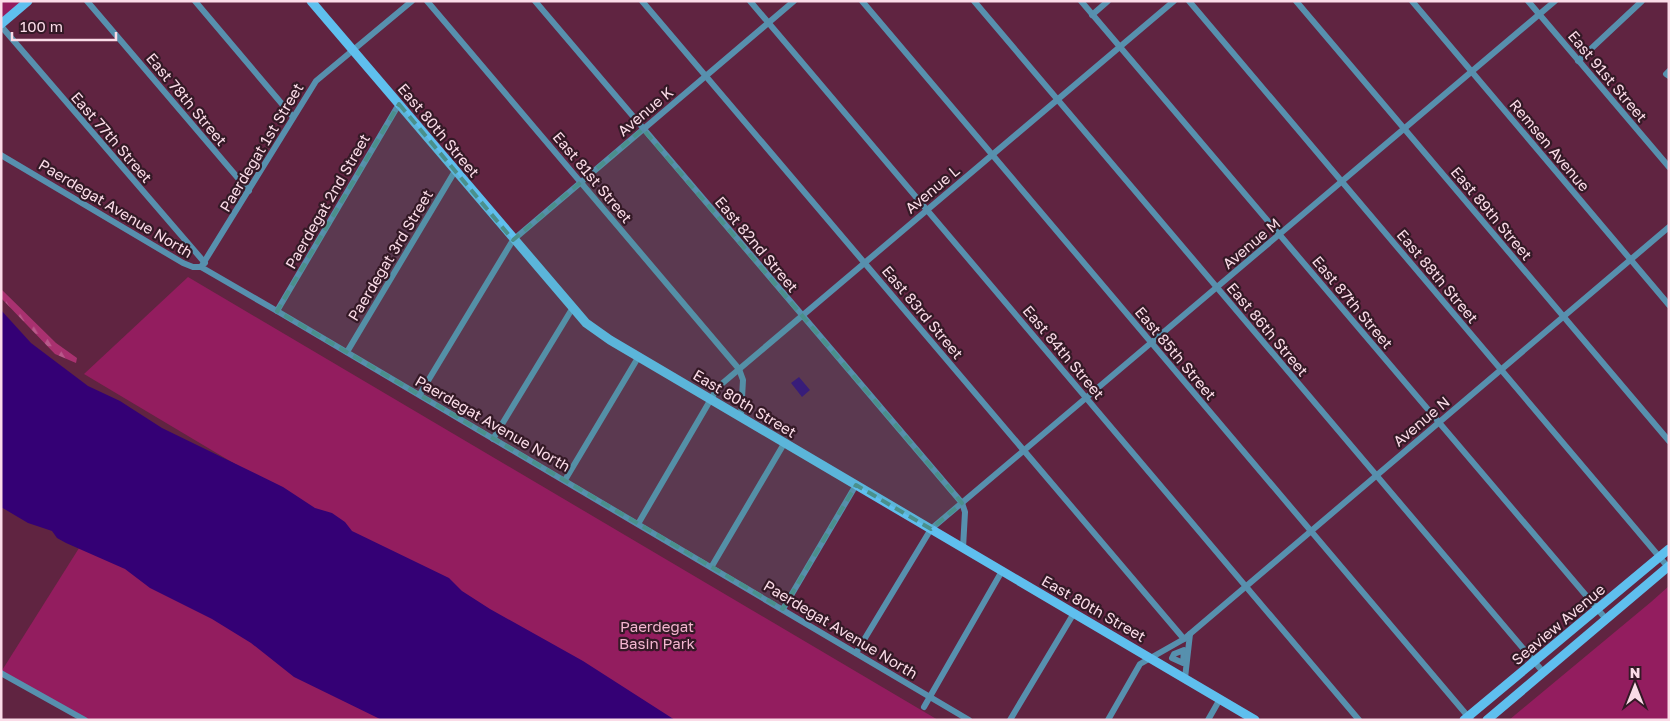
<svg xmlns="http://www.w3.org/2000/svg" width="1670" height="721" viewBox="0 0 1670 721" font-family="'Golos Text',sans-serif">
  <defs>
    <pattern id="forest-firs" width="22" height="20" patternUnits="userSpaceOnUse" patternTransform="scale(1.25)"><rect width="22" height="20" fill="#a93170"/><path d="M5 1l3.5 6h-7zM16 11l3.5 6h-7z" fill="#ba588b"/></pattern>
  </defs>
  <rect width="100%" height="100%" fill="#602441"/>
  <path fill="url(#forest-firs)" d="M1,289L56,343L77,358L76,363L55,354L1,298Z"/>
  <g fill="#931d5f">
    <path d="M1,1H28L1,24Z"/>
    <path d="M188,277L938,720H665L84,374Z"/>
    <path d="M86,537L392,720H81L1,672Z"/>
    <path d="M1669,586V720H1509L1651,602Z"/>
  </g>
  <g fill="#340075">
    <path d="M1,310L31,343L88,386L120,401L162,428L283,487L315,508L332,513L345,522L352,531L449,578L462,591L490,609L583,661L675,720H382L294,677L251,643L212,619L150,588L125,569L66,543L57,538L52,531L28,523L1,507Z"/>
    <path d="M799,377L810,390L802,397L791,383Z"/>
  </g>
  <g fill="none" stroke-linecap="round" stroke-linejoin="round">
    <g stroke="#5790ae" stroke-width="6">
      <path d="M87,1L249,191"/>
      <path d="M195,1L293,117"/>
      <path d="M427,1L739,369L743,380L741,416"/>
      <path d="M535,1L962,503L965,512L963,548"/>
      <path d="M642,1L1184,639"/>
      <path d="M750,1L1359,720"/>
      <path d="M862,1L1471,720"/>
      <path d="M974,1L1544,673"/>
      <path d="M1081,1L1606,619"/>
      <path d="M1189,1L1668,567"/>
      <path d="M1296,1L1669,441"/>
      <path d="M1412,1L1669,305"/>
      <path d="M1528,1L1669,167"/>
      <path d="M1092,15L1108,1"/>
      <path d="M1,26L205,263"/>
      <path d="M1578,61L1642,1"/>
      <path d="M1669,71L1666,74L1669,76"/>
      <path d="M1,155L183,263L193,267H201L277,311L969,720"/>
      <path d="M201,267L316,81L412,1"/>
      <path d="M277,311L399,104"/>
      <path d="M347,352L455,171"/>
      <path d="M420,394L513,240L794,1"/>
      <path d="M493,439L572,309"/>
      <path d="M565,480L639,356"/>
      <path d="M638,524L718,387L1174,1"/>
      <path d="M712,566L785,442"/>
      <path d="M783,609L856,485"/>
      <path d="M1184,650L1183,663L1172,658L1174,654Z"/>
      <path d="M856,653L931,529L1555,1"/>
      <path d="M1,673L85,720"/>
      <path d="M1185,678L1190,634"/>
      <path d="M924,707L1002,571"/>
      <path d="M1010,720L1074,613"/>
      <path d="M1108,720L1140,664L1184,639L1669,227"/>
      <path d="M1208,720L1220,699"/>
    </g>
    <g stroke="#5fbfee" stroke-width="9">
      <path d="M311,1L586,323L610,340L1255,720"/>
      <path d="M1,24L28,1"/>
      <path d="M1464,720L1669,549"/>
      <path d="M1487,720L1669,566"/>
    </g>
  </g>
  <path fill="#4a908c" fill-opacity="0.2" stroke="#4a908c" stroke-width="4" stroke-dasharray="10 6" stroke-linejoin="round" d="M399,104L513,240L643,129L962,503L931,529L856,485L783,609L277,311Z"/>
  <g text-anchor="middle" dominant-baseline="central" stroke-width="4.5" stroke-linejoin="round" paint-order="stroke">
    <g font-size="15" fill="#fbdce8" stroke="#341926">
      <text transform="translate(1608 76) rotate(50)">East 91st Street</text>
      <text transform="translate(187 99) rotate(50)">East 78th Street</text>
      <text transform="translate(645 111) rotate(-40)">Avenue K</text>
      <text transform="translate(439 130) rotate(50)">East 80th Street</text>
      <text transform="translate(112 137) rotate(49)">East 77th Street</text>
      <text transform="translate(1550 145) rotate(50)">Remsen Avenue</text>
      <text transform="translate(261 147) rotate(-59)">Paerdegat 1st Street</text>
      <text transform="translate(593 177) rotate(50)">East 81st Street</text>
      <text transform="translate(932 189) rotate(-40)">Avenue L</text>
      <text transform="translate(327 201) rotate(-60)">Paerdegat 2nd Street</text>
      <text transform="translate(116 208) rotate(31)">Paerdegat Avenue North</text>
      <text transform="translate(1492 213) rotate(50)">East 89th Street</text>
      <text transform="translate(1251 243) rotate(-40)">Avenue M</text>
      <text transform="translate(757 244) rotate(50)">East 82nd Street</text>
      <text transform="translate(390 255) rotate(-59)">Paerdegat 3rd Street</text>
      <text transform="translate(1438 276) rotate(50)">East 88th Street</text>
      <text transform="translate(1353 302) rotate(50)">East 87th Street</text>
      <text transform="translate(923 312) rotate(50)">East 83rd Street</text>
      <text transform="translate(1268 329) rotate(50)">East 86th Street</text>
      <text transform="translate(1064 352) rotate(50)">East 84th Street</text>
      <text transform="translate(1176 353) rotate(50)">East 85th Street</text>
      <text transform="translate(745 403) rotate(31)">East 80th Street</text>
      <text transform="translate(1421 421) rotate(-40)">Avenue N</text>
      <text transform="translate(493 423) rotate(30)">Paerdegat Avenue North</text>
      <text transform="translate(1094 608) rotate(30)">East 80th Street</text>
      <text transform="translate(1558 624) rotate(-40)">Seaview Avenue</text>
      <text transform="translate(841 629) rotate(31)">Paerdegat Avenue North</text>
    </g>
    <g font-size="15" fill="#f3b5cf" stroke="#341926">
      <text x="657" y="626">Paerdegat<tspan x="657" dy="17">Basin Park</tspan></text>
    </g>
  </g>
  <rect width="1670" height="721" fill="none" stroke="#fbdce8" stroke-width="5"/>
  <g transform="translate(1635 686)" stroke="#341926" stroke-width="4" paint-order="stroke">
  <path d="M0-4L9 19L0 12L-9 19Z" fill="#fbdce8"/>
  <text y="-8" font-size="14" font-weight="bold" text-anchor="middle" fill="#fbdce8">N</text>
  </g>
  <path d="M12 32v8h104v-8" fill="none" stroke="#fbdce8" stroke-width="2.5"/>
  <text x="20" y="32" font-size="15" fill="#fbdce8" stroke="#341926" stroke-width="4" paint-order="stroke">100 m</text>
</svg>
